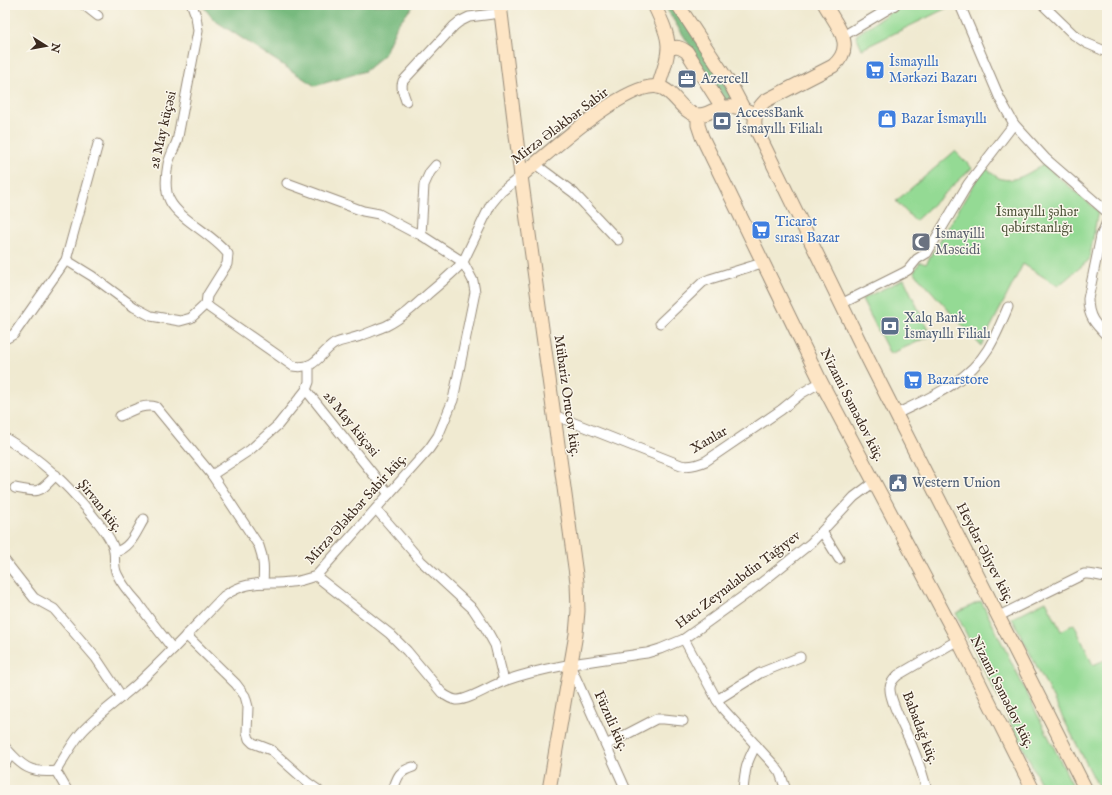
<svg xmlns="http://www.w3.org/2000/svg" width="1112" height="795" viewBox="0 0 1112 795" font-family="'IM FELL English',serif">
  <rect width="100%" height="100%" fill="#fbf7ec"/>
  <filter id="ink" filterUnits="userSpaceOnUse"><feTurbulence type="fractalNoise" baseFrequency=".025" numOctaves="2"/><feDisplacementMap in="SourceGraphic" scale="8" xChannelSelector="R" yChannelSelector="G"/><feConvolveMatrix kernelMatrix="1 2 1 2 8 2 1 2 1" color-interpolation-filters="sRGB"/></filter>
  <filter id="wash" filterUnits="userSpaceOnUse"><feTurbulence type="fractalNoise" baseFrequency=".012" numOctaves="4" result="noise"/><feDisplacementMap in="SourceGraphic" scale="16" xChannelSelector="R" yChannelSelector="G"/><feGaussianBlur stdDeviation="0.9" result="paint"/><feColorMatrix in="noise" values="0 0 0 0 0 0 0 0 0 0 0 0 0 0 0 0 0 1.4 0 .05"/><feComposite in="paint" operator="in"/></filter>
  <g filter="url(#wash)">
    <rect width="100%" height="100%" fill="#f0ead1"/>
    <g fill="#94da94" stroke="#688259">
      <path d="M901,5H953L862,49L856,35Z"/>
      <path d="M955,151L972,168L915,221L896,201Z"/>
      <path d="M1043,164L1098,211L1089,260L1058,286L1023,264L981,346L914,272L920,262L926,264L984,167C989,170 994,176 999,178C1014,184 1031,172 1043,164Z"/>
      <path d="M904,279L931,336L890,354L862,299Z"/>
      <path d="M981,601L1075,790H1044L956,613Z"/>
      <path d="M1046,601L1061,631L1074,624L1093,665L1107,659V790H1100L1012,618Z"/>
    </g>
    <g fill="#77ba7e" stroke="#59724e">
      <path d="M202,5H414L397,25L384,55L365,71L315,86L214,20Z"/>
      <path d="M664,5H673L733,98L725,101Z"/>
    </g>
  </g>
  <g filter="url(#ink)">
    <g fill="none" stroke-linecap="round" stroke-linejoin="round">
      <g stroke="#968a78" stroke-width="11">
        <g id="street">
          <path d="M84,5L98,16"/>
          <path d="M192,5L196,16L198,31L180,126C179,131 178,137 177,141C174,149 170,156 168,164C166,175 164,190 170,201C180,220 213,234 228,254L227,264L207,296L206,304L210,308L293,366C316,370 318,355 334,344C341,340 352,339 360,336C369,333 377,329 386,326C402,318 416,305 429,293C441,283 453,273 463,262L491,204L501,192L521,176"/>
          <path d="M960,5L1000,99L1014,124L1046,159L1107,212"/>
          <path d="M1043,5L1074,35L1086,43L1107,52"/>
          <path d="M5,6L6,5"/>
          <path d="M843,36L895,5"/>
          <path d="M406,101C404,94 400,88 403,81L454,26L459,22L469,17L501,13"/>
          <path d="M535,164L574,193L618,240"/>
          <path d="M1107,222L1101,236L1088,299C1088,317 1095,324 1107,336"/>
          <path d="M421,235L424,185L430,172L436,165"/>
          <path d="M66,260L92,276L134,307L151,316L180,321L191,318L206,304"/>
          <path d="M841,304L903,273L908,270L917,259L927,253L968,184L1014,124"/>
          <path d="M660,323L703,282L710,279L762,263"/>
          <path d="M5,337L7,338L14,334L66,260L98,144"/>
          <path d="M306,390L389,494"/>
          <path d="M896,414C929,398 968,382 988,349C996,336 1002,321 1008,307"/>
          <path d="M554,415L681,465C690,467 697,465 706,461L781,410L802,393L821,382"/>
          <path d="M120,416C131,411 144,403 156,407L212,475L259,546C264,559 264,569 263,583"/>
          <path d="M5,438C41,459 67,484 93,516C100,525 108,534 112,544C117,553 112,564 117,574C122,585 130,594 138,603C149,619 161,634 173,649"/>
          <path d="M212,475L250,450L278,425L306,390L309,382V365"/>
          <path d="M15,488C41,493 38,493 56,475"/>
          <path d="M376,509L421,561L473,609L485,627L495,645L504,681"/>
          <path d="M823,533L839,559"/>
          <path d="M115,552C131,548 136,532 144,519"/>
          <path d="M5,561L34,598L54,609L96,658L122,697"/>
          <path d="M316,576L390,634L407,651L442,693C446,696 451,699 456,700C468,701 492,685 504,681C550,665 599,660 647,653L660,649L684,639L756,587L811,543L854,497L874,482"/>
          <path d="M999,616L1084,574C1094,573 1098,577 1107,577"/>
          <path d="M186,635L236,684L245,696L248,707L247,732L249,739L253,743L271,750L308,783L318,790"/>
          <path d="M684,639L717,700L723,709L774,765L780,773L786,790"/>
          <path d="M570,665L626,790"/>
          <path d="M717,700L760,673L800,657"/>
          <path d="M606,745L656,719H664L683,721"/>
          <path d="M5,747C21,766 31,774 56,771"/>
          <path d="M5,764L11,754"/>
          <path d="M67,790L56,771C64,758 71,745 81,733C97,715 118,701 136,685C167,657 195,626 224,596C248,579 264,585 291,582C299,582 308,578 316,576L429,449L438,436L453,400L475,292L473,281L463,262L421,235L411,231L379,214L363,211L287,183"/>
          <path d="M393,790C398,776 398,772 413,767"/>
          <path d="M743,790C745,770 746,763 756,745"/>
          <path d="M927,790C923,775 918,760 912,746C907,733 889,700 890,688C890,682 895,678 898,675L958,640"/>
        </g>
      </g>
      <g stroke="#968a78" stroke-width="15">
        <g id="secondary">
          <path d="M500,5L521,176L577,582L578,611L576,634L549,790"/>
          <path d="M654,5C673,43 671,48 658,87"/>
          <path d="M678,5L732,87L743,108"/>
          <path d="M825,5C837,26 857,46 833,66L765,101C757,109 754,115 755,127L868,359L1086,790"/>
          <path d="M669,49C677,46 680,47 687,52L722,107"/>
          <path d="M698,115V125L702,137L821,382L958,640L1033,790"/>
          <path d="M521,176C546,155 627,80 659,87C675,91 682,114 698,115C703,115 708,113 712,111C730,104 738,106 755,114"/>
        </g>
      </g>
      <use href="#street" stroke="#fff" stroke-width="9"/>
      <use href="#secondary" stroke="#fde5c5" stroke-width="13"/>
    </g>
  </g>
  <defs>
    <g id="supermarket-square" transform="scale(1)"><rect x="-9" y="-9" width="18" height="18" rx="4" fill="#3f7fe0" stroke="#fbf7ec"/><path d="M-6-5.5h2.5l.6 2H6L4.5 2H-2.5L-4.4-4H-6ZM-1.5 3.2a1.3 1.3 0 1 0 .1 0ZM3 3.2a1.3 1.3 0 1 0 .1 0Z" fill="#fff"/></g>
    <g id="office-square" transform="scale(1)"><rect x="-9" y="-9" width="18" height="18" rx="4" fill="#5c6f8a" stroke="#fbf7ec"/><path d="M-6-3h4V-5.5h4V-3h4V5H-6ZM-1-4.5V-3h2v-1.5ZM-6 0V1H6V0Z" fill="#fff"/></g>
    <g id="shop-square" transform="scale(1)"><rect x="-9" y="-9" width="18" height="18" rx="4" fill="#3f7fe0" stroke="#fbf7ec"/><path d="M-5-2.5h2.3a2.7 3.5 0 0 1 5.4 0H5L5.5 6h-11ZM-1.5-2.5h3a1.5 2.3 0 0 0-3 0Z" fill="#fff"/></g>
    <g id="bank-square" transform="scale(1)"><rect x="-9" y="-9" width="18" height="18" rx="4" fill="#5c6f8a" stroke="#fbf7ec"/><path d="M-6-4H6V4H-6ZM0-2.3a2.3 2.3 0 1 0 0 4.6a2.3 2.3 0 1 0 0-4.6Z" fill="#fff"/></g>
    <g id="mosque-square" transform="scale(1)"><rect x="-9" y="-9" width="18" height="18" rx="4" fill="#6b7280" stroke="#fbf7ec"/><path d="M3.5-4.9A6 6 0 1 0 3.5 4.9A5 5 0 1 1 3.5-4.9Z" fill="#fff"/></g>
    <g id="civic-square" transform="scale(1)"><rect x="-9" y="-9" width="18" height="18" rx="4" fill="#5c6f8a" stroke="#fbf7ec"/><path d="M-.6-6.5H3V-4.5H.6V-3L4-1V1h2V6H-6V1h2V-1L-.6-3ZM-1.2 2.5V6h2.4V2.5Z" fill="#fff"/></g>
  </defs>
  <g fill-rule="evenodd">
    <use href="#supermarket-square" x="875" y="70"/>
    <use href="#office-square" x="687" y="79"/>
    <use href="#shop-square" x="887" y="119"/>
    <use href="#bank-square" x="722" y="121"/>
    <use href="#supermarket-square" x="761" y="230"/>
    <use href="#mosque-square" x="921" y="242"/>
    <use href="#bank-square" x="890" y="326"/>
    <use href="#supermarket-square" x="913" y="380"/>
    <use href="#civic-square" x="898" y="483"/>
  </g>
  <g text-anchor="middle" dominant-baseline="central" stroke-width="3" stroke-linejoin="round" paint-order="stroke">
    <g font-size="14" fill="#366cbe" stroke="#fbf7ec" text-anchor="start">
      <text x="889" y="62">İsmayıllı<tspan x="889" dy="16">Mərkəzi Bazarı</tspan></text>
      <text x="901" y="119">Bazar İsmayıllı</text>
      <text x="775" y="222">Ticarət<tspan x="775" dy="16">sırası Bazar</tspan></text>
      <text x="927" y="380">Bazarstore</text>
    </g>
    <g font-size="14" fill="#4e5e75" stroke="#fbf7ec" text-anchor="start">
      <text x="701" y="79">Azercell</text>
      <text x="736" y="113">AccessBank<tspan x="736" dy="16">İsmayıllı Filialı</tspan></text>
      <text x="904" y="318">Xalq Bank<tspan x="904" dy="16">İsmayıllı Filialı</tspan></text>
      <text x="912" y="483">Western Union</text>
    </g>
    <g font-size="14" fill="#3b2a1e" stroke="#fbf7ec">
      <text transform="translate(560 126) rotate(-37)">Mirzə Ələkbər Sabir</text>
      <text transform="translate(163 130) rotate(-77)">28 May küçəsi</text>
      <text transform="translate(567 396) rotate(82)">Mübariz Orucov küç.</text>
      <text transform="translate(852 405) rotate(63)">Nizami Səmədov küç.</text>
      <text transform="translate(351 424) rotate(51)">28 May küçəsi</text>
      <text transform="translate(709 440) rotate(-30)">Xanlar</text>
      <text transform="translate(100 506) rotate(52)">Şirvan küç.</text>
      <text transform="translate(356 509) rotate(-48)">Mirzə Ələkbər Sabir küç.</text>
      <text transform="translate(985 553) rotate(63)">Heydər Əliyev küç.</text>
      <text transform="translate(738 580) rotate(-37)">Hacı Zeynalabdin Tağıyev</text>
      <text transform="translate(1002 692) rotate(63)">Nizami Səmədov küç.</text>
      <text transform="translate(611 721) rotate(66)">Füzuli küç.</text>
      <text transform="translate(920 728) rotate(69)">Babadağ küç.</text>
    </g>
    <g font-size="14" fill="#51563c" stroke="#fbf7ec">
      <text x="1037" y="212">İsmayıllı şəhər<tspan x="1037" dy="16">qəbirstanlığı</tspan></text>
    </g>
    <g font-size="14" fill="#5b616d" stroke="#fbf7ec" text-anchor="start">
      <text x="935" y="234">İsmayilli<tspan x="935" dy="16">Məscidi</tspan></text>
    </g>
  </g>
  <rect width="1112" height="795" fill="none" stroke="#fbf7ec" stroke-width="20"/>
  <g transform="translate(46 46) rotate(101)" stroke="#fbf7ec" stroke-width="3" paint-order="stroke">
  <path d="M0-3L7 15L0 10L-7 15Z" fill="#3b2a1e"/>
  <text y="-6" font-size="11" font-weight="bold" text-anchor="middle" fill="#3b2a1e">N</text>
  </g>
</svg>
